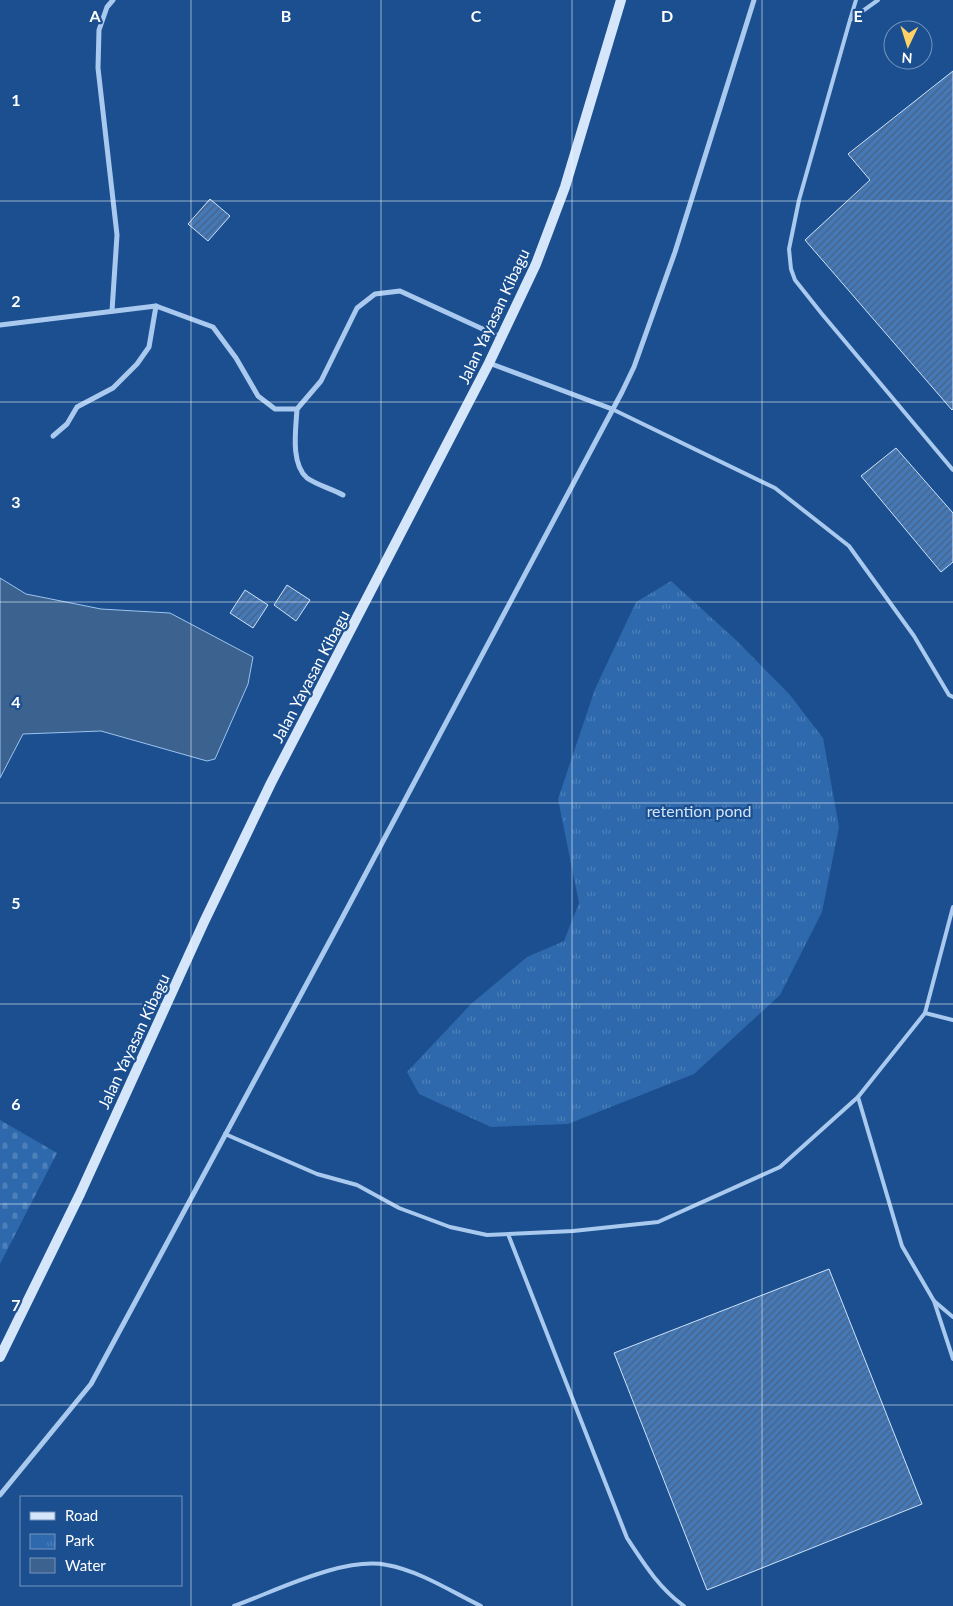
<svg xmlns="http://www.w3.org/2000/svg" width="953" height="1606" viewBox="0 0 953 1606" font-family="Lato,sans-serif">
  <defs>
    <pattern id="cemetery-stones" width="16" height="16" patternUnits="userSpaceOnUse" patternTransform="scale(1.25)"><rect width="16" height="16" fill="#2e69ad"/><path d="M2 7V4a2 2 0 0 1 4 0v3zM10 15v-3a2 2 0 0 1 4 0v3z" fill="#4d80b9"/></pattern>
    <pattern id="park-tufts" width="24" height="20" patternUnits="userSpaceOnUse" patternTransform="scale(1.25)"><rect width="24" height="20" fill="#2e69ad"/><path d="M3 7l-1-3M5 7V3M7 7l1-3M15 17l-1-3M17 17v-4M19 17l1-3" fill="none" stroke="#4d80b9"/></pattern>
    <pattern id="building-hatch" width="6" height="6" patternUnits="userSpaceOnUse" patternTransform="scale(1.25)"><rect width="6" height="6" fill="#4478b7"/><path d="M-1 1l2-2M0 6l6-6M5 7l2-2" fill="none" stroke="#486282"/></pattern>
  </defs>
  <rect width="100%" height="100%" fill="#1b4f8f"/>
  <path fill="url(#cemetery-stones)" d="M0,1120L57,1153L0,1264Z"/>
  <path fill="url(#park-tufts)" d="M671,581L736,640L790,695L823,738L839,827L822,912L780,995L694,1074L568,1124L491,1127L419,1094L407,1072L471,1004L527,957L564,941L579,903L558,799L595,689L636,602Z"/>
  <path fill="#3c6290" stroke="#9cc4f0" d="M0,578L26,594L101,609L170,613L253,657L248,684L215,759L207,761L101,731L23,734L0,778Z"/>
  <g fill="url(#building-hatch)" stroke="#cfe3fa">
    <path d="M953,71V409L952,410L805,240L870,180L848,154Z"/>
    <path d="M210,199L230,216L208,241L188,224Z"/>
    <path d="M896,448L953,513V562L941,572L861,476Z"/>
    <path d="M287,585L310,600L296,621L274,605Z"/>
    <path d="M245,590L268,605L253,628L230,613Z"/>
    <path d="M829,1269L922,1504L707,1590L614,1353Z"/>
  </g>
  <g fill="none" stroke-linecap="round" stroke-linejoin="round">
    <g stroke="#a9c9ee" stroke-width="4">
      <path d="M878,0L850,20L799,200L789,249L791,269L795,280L822,314L953,470"/>
      <path d="M850,20L856,0"/>
      <path d="M612,409L775,488L849,546L914,636L949,695L953,697"/>
      <path d="M925,1013L953,1020"/>
      <path d="M858,1097L902,1246L934,1301L953,1317"/>
      <path d="M225,1134L317,1174L357,1185L399,1208L450,1227L487,1235L573,1231L658,1222L780,1167L858,1097L925,1013L953,907"/>
      <path d="M508,1234L627,1538C644,1564 659,1588 684,1606"/>
      <path d="M934,1301L953,1359"/>
      <path d="M234,1606C276,1591 344,1556 387,1565C420,1571 452,1592 481,1606"/>
    </g>
    <g stroke="#a9c9ee" stroke-width="5">
      <path d="M112,311L117,235L98,68L99,30L107,7L113,0"/>
      <path d="M0,325L156,306L213,327L236,358L258,396L275,409H297L321,381L357,308L375,294L400,291L500,337"/>
      <path d="M489,363L612,409"/>
      <path d="M297,409C296,428 290,463 307,478C317,485 332,489 343,495"/>
      <path d="M53,436L67,424L77,407L113,388L137,364L149,347L156,306"/>
      <path d="M0,1495L91,1384L340,922L622,392L634,367L675,252L754,0"/>
    </g>
    <path stroke="#d6e6fa" stroke-width="10" d="M0,1357L80,1194L204,922L271,783L489,363L536,264L565,187L621,0"/>
  </g>
  <path fill="none" stroke="#fff" stroke-width="1" stroke-opacity="0.55" d="M191,0V1606M381,0V1606M572,0V1606M762,0V1606M0,201H953M0,402H953M0,602H953M0,803H953M0,1004H953M0,1204H953M0,1405H953"/>
  <g text-anchor="middle" dominant-baseline="central" stroke-width="4.5" stroke-linejoin="round" paint-order="stroke">
    <g font-size="16" fill="#fff" stroke="#1b4f8f">
      <text transform="translate(493 316) rotate(-65)">Jalan Yayasan Kibagu</text>
      <text transform="translate(310 676) rotate(-62)">Jalan Yayasan Kibagu</text>
      <text transform="translate(133 1041) rotate(-65)">Jalan Yayasan Kibagu</text>
    </g>
    <g font-size="16" fill="#cfe3fa" stroke="#1b4f8f">
      <text x="699" y="810">retention pond</text>
    </g>
  </g>
  <g font-size="16" text-anchor="middle" font-weight="bold" fill="#fff" stroke="#1b4f8f" stroke-width="4.5" stroke-linejoin="round" paint-order="stroke">
    <text x="95" y="22">A</text>
    <text x="286" y="22">B</text>
    <text x="476" y="22">C</text>
    <text x="667" y="22">D</text>
    <text x="858" y="22">E</text>
    <text x="16" y="106">1</text>
    <text x="16" y="307">2</text>
    <text x="16" y="508">3</text>
    <text x="16" y="708">4</text>
    <text x="16" y="909">5</text>
    <text x="16" y="1110">6</text>
    <text x="16" y="1311">7</text>
  </g>
  <rect x="20" y="1496" width="162" height="90" fill="#1b4f8f" stroke="#7695bc"/>
  <rect x="30" y="1512" width="25" height="8" fill="#d6e6fa" stroke="#7695bc"/>
  <text x="65" y="1521" font-size="15" fill="#ffffff">Road</text>
  <rect x="30" y="1534" width="25" height="15" fill="url(#park-tufts)" stroke="#7695bc"/>
  <text x="65" y="1546" font-size="15" fill="#ffffff">Park</text>
  <rect x="30" y="1558" width="25" height="15" fill="#3c6290" stroke="#7695bc"/>
  <text x="65" y="1571" font-size="15" fill="#ffffff">Water</text>
  <g transform="translate(908 45) rotate(184)"><circle r="24" fill="#1b4f8f" stroke="#7695bc"/>
  <path d="M0-4L9 19L0 12L-9 19Z" fill="#ffd166"/>
  <text y="-8" font-size="14" font-weight="bold" text-anchor="middle" fill="#ffffff">N</text>
  </g>
</svg>
